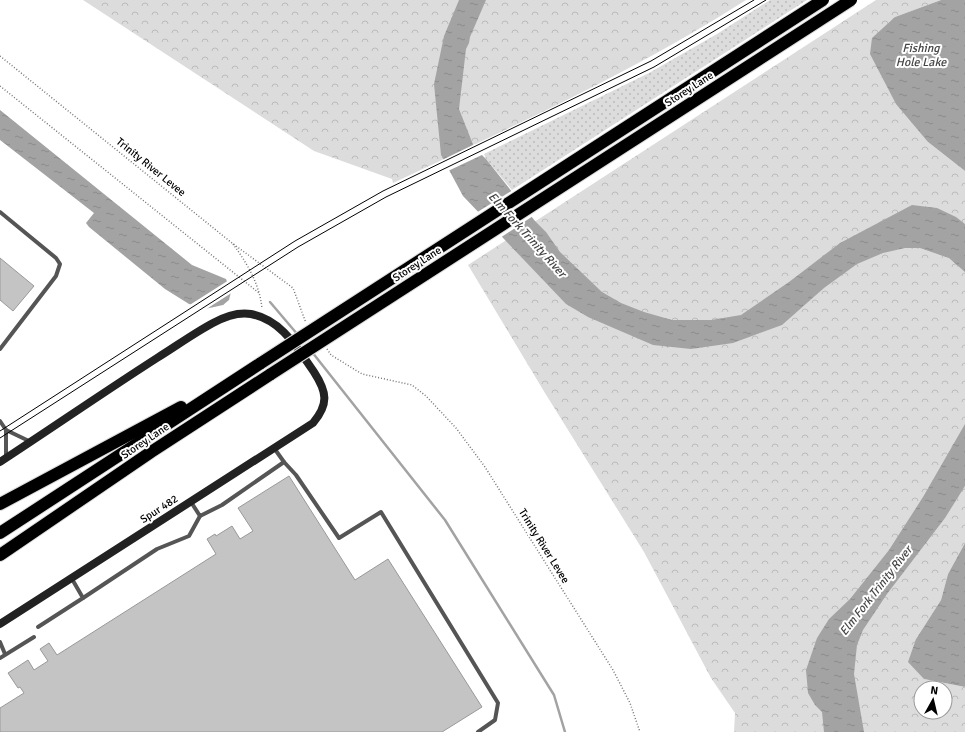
<svg xmlns="http://www.w3.org/2000/svg" width="965" height="732" viewBox="0 0 965 732" font-family="Signika,sans-serif">
  <defs>
    <pattern id="grass-dots" width="8" height="8" patternUnits="userSpaceOnUse"><rect width="8" height="8" fill="#dcdcdc"/><path d="M2 2h.1M6 6h.1" fill="none" stroke="#bbb" stroke-width="1.8" stroke-linecap="round"/></pattern>
    <pattern id="forest-crowns" width="20" height="18" patternUnits="userSpaceOnUse"><rect width="20" height="18" fill="#dcdcdc"/><path d="M2 6a3 3 0 1 1 6 0M12 15a3 3 0 1 1 6 0" fill="none" stroke="#bbb"/></pattern>
    <pattern id="water-ripples" width="26" height="14" patternUnits="userSpaceOnUse"><rect width="26" height="14" fill="#a3a3a3"/><path d="M2 4q2-2 4 0t4 0M15 11q2-2 4 0t4 0" fill="none" stroke="#8b8b8b"/></pattern>
  </defs>
  <rect width="100%" height="100%" fill="#fff"/>
  <path fill="url(#grass-dots)" d="M770,0H807L512,190L486,159L484,154L649,73L717,34Z"/>
  <g fill="url(#forest-crowns)" fill-rule="evenodd">
    <path d="M83,0H746C634,72 513,126 393,183L392,179L314,151Z"/>
    <path d="M876,0H941L895,17L928,142L965,171V543L948,574L941,600L916,639L924,679L965,687V732H734L735,713L711,678L644,552L545,393L468,265ZM921,688H945V712H921Z"/>
  </g>
  <g fill="url(#water-ripples)">
    <path d="M459,0H486L470,37L469,43L466,49L459,109L474,147L486,159L535,221L546,232L560,252L602,292L621,303L644,312L672,320H711L741,315L789,282L840,243L912,205L937,208L956,217L965,224V272L949,258L920,248H905L883,253L857,264L824,288L782,325L733,343L691,349L653,345L588,317L566,304L463,196L441,155L434,84L444,36Z"/>
    <path d="M941,0H965V171L928,142L896,104L870,54L872,38L895,17Z"/>
    <path d="M0,110L192,265L226,279L231,292L229,300L223,305L205,309L189,304L165,289L89,227L86,223L94,213L0,140Z"/>
    <path d="M965,424V486L945,518L887,594L863,630L857,645L854,674L864,732H824L822,712L815,705L808,693L806,670L817,638L829,619L850,599L889,550L923,497Z"/>
    <path d="M965,543V687L924,679L908,662L916,639L941,600L948,574Z"/>
  </g>
  <g fill="#fff">
    <path d="M475,144L484,154L448,171L442,160Z"/>
    <path d="M513,190L533,216L500,238L476,213Z"/>
    <path d="M229,280L233,292L211,306L204,311L188,306Z"/>
  </g>
  <g fill="none" stroke-linecap="round" stroke-linejoin="round">
    <g stroke="#a3a3a3" stroke-width="2.5">
      <path d="M270,302L298,335"/>
      <path d="M312,352L445,520L554,695L565,732"/>
    </g>
  </g>
  <g fill="#c4c4c4" stroke="#999">
    <path d="M0,258L34,286L13,311L0,300Z"/>
    <path d="M289,476L355,580L388,559L482,707L442,732H0V708L24,693L20,687L18,688L8,673L28,660L34,670L48,661L40,649L49,643L57,655L216,554L207,539L215,534L216,536L232,526L240,539L253,531L238,508Z"/>
  </g>
  <g fill="none" stroke-linecap="round" stroke-linejoin="round">
    <g stroke="#dbdbdb" stroke-width="14">
      <g id="highway">
        <path d="M0,504L181,407"/>
        <path d="M0,533L261,363"/>
        <path d="M0,555L151,452L271,374"/>
      </g>
    </g>
    <g stroke="#777" stroke-width="1.5" stroke-dasharray="1 2" stroke-linecap="butt">
      <path d="M0,56L232,243L293,288L306,323"/>
      <path d="M0,86L259,293"/>
      <path d="M233,244C247,263 260,285 262,309"/>
      <path d="M327,349L331,355L362,374L412,385L426,396L456,428L485,467L613,670L630,703L640,732"/>
    </g>
    <g stroke="#555" stroke-width="4">
      <path d="M0,212L56,258L60,264L56,276L0,349"/>
      <path d="M0,421L6,430"/>
      <path d="M6,458V430L31,442"/>
      <path d="M284,462L296,475L339,538L381,512L498,703L495,720L478,732"/>
      <path d="M191,502L200,516L222,505L284,462L274,448"/>
      <path d="M83,598L157,549L189,536L200,516"/>
      <path d="M38,627L83,598L72,579"/>
      <path d="M0,642L5,654"/>
      <path d="M0,658L34,637"/>
    </g>
    <path stroke="#222" stroke-width="8" d="M0,462C52,428 104,392 157,358C175,347 194,333 213,323C224,317 239,312 251,314C282,320 297,348 314,372C327,392 329,404 313,423L0,624"/>
    <use href="#highway" stroke="#000" stroke-width="12"/>
    <g stroke="#000" stroke-width="1">
      <path d="M0,431L295,241L383,191L651,61L754,0"/>
      <path d="M0,438L298,247L386,197L654,67L766,0"/>
    </g>
    <g stroke="#dbdbdb" stroke-width="14" stroke-linecap="butt">
      <g id="highway-bridge">
        <path d="M261,363L823,0"/>
        <path d="M271,374L851,0"/>
      </g>
    </g>
    <use href="#highway-bridge" stroke="#000" stroke-width="12"/>
  </g>
  <g text-anchor="middle" dominant-baseline="central" stroke-width="4" stroke-linejoin="round" paint-order="stroke">
    <g font-size="11" fill="#000" stroke="#fff">
      <text transform="translate(689 89) rotate(-33)">Storey Lane</text>
      <text transform="translate(151 167) rotate(39)">Trinity River Levee</text>
      <text transform="translate(417 264) rotate(-33)">Storey Lane</text>
      <text transform="translate(145 441) rotate(-34)">Storey Lane</text>
      <text transform="translate(159 509) rotate(-33)">Spur 482</text>
      <text transform="translate(544 546) rotate(58)">Trinity River Levee</text>
    </g>
    <g font-size="12" font-style="italic" fill="#444" stroke="#fff">
      <text x="921" y="48">Fishing<tspan x="921" dy="14">Hole Lake</tspan></text>
      <text transform="translate(527 235) rotate(48)">Elm Fork Trinity River</text>
      <text transform="translate(876 591) rotate(-52)">Elm Fork Trinity River</text>
    </g>
  </g>
  <g transform="translate(933 700) rotate(8)"><circle r="19" fill="#ffffff" stroke="#999999"/>
  <path d="M0-3L7 15L0 10L-7 15Z" fill="#000000"/>
  <text y="-6" font-size="11" font-weight="bold" text-anchor="middle" fill="#000000">N</text>
  </g>
</svg>
